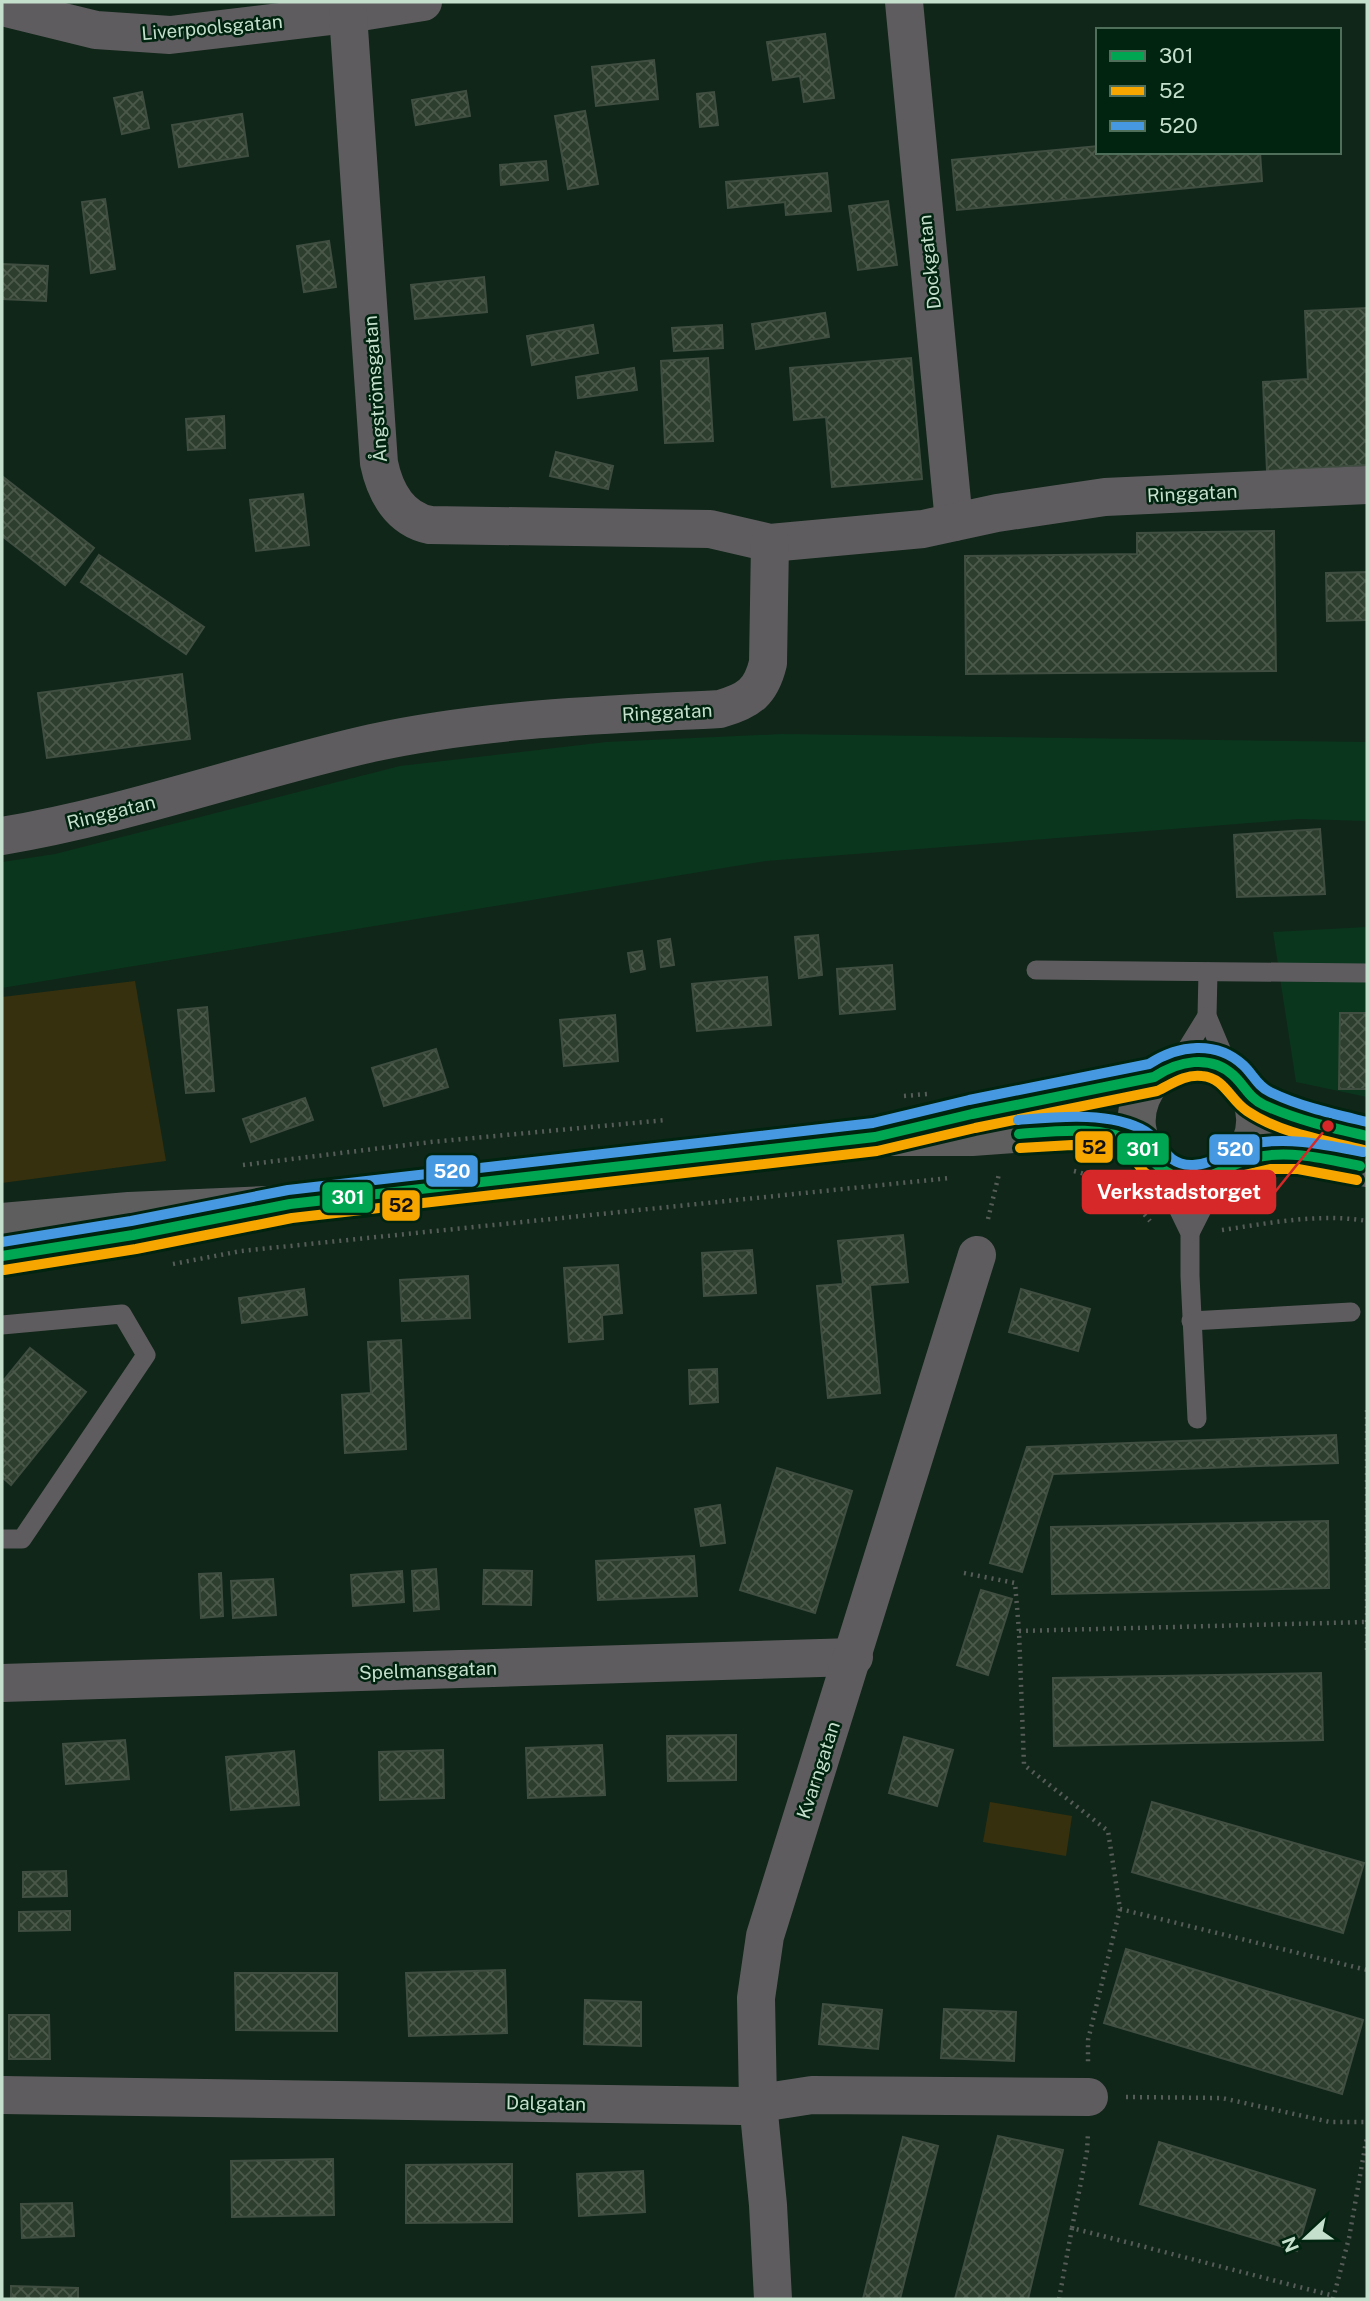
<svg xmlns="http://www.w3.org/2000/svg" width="1369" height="2301" viewBox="0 0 1369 2301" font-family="'Public Sans',sans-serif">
  <defs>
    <pattern id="building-cross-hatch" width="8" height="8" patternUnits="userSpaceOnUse" patternTransform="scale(1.75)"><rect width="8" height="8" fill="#2e3e2e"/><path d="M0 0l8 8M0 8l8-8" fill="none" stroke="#4b594b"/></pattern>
  </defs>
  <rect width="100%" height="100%" fill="#102619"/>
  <g fill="#0a361d">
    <path d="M782,734L1367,742V821L1299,819L766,861L2,988V862L55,854L400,766L606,742Z"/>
    <path d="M1367,927V1097L1296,1082L1273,932Z"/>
  </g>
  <g fill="#36300e">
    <path d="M135,981L166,1161L2,1183V997Z"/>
    <path d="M990,1802L1072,1816L1066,1856L983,1842Z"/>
  </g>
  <g fill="url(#building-cross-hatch)" stroke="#3f4e40" stroke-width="2">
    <path d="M825,34L834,98L804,102L800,76L773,80L767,42Z"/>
    <path d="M654,60L658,99L596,106L592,67Z"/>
    <path d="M466,91L470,116L416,125L412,100Z"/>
    <path d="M142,92L149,128L122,134L114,98Z"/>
    <path d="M714,92L718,125L700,127L697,94Z"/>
    <path d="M585,111L598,184L568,189L555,116Z"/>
    <path d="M242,114L248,156L179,167L172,125Z"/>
    <path d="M1098,146V152H1260L1262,181L957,210L952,160Z"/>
    <path d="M546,161L548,180L501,185L500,165Z"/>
    <path d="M827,173L831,211L786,215L785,202L728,208L726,182Z"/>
    <path d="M105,199L115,269L91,273L82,202Z"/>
    <path d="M888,201L897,265L858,270L849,206Z"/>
    <path d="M329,241L336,287L304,292L297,246Z"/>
    <path d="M2,264L48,266L46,301L2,299Z"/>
    <path d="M484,277L487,312L415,319L411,285Z"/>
    <path d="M1367,308V465L1267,471L1263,382L1308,379L1305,311Z"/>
    <path d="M825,313L829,337L756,349L752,324Z"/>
    <path d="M593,325L598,353L532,365L527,336Z"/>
    <path d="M722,325L723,348L674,351L672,328Z"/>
    <path d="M708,358L713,441L665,443L661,361Z"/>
    <path d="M911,358L922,479L832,487L826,417L794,420L790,368Z"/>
    <path d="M634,368L637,390L578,398L576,377Z"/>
    <path d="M224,416L225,448L188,450L186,419Z"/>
    <path d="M556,452L613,466L608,489L550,476Z"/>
    <path d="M2,476L94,548L65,585L2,536Z"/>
    <path d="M303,494L309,545L256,551L250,500Z"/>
    <path d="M1274,531L1276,671L966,674L965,556L1137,554V533Z"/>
    <path d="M99,555L204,627L186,654L81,582Z"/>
    <path d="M1367,572V620L1327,621L1326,573Z"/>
    <path d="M182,674L190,739L47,758L38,693Z"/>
    <path d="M1320,829L1325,894L1237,897L1234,835Z"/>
    <path d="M818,935L822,975L799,978L795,937Z"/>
    <path d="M670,939L674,965L661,967L658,941Z"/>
    <path d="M642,951L645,969L631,972L628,953Z"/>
    <path d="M892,965L895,1009L840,1014L837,969Z"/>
    <path d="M767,977L771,1025L697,1031L692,984Z"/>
    <path d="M207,1007L214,1091L186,1093L178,1010Z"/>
    <path d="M1340,1013H1367V1089H1339Z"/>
    <path d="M615,1015L618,1061L564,1066L560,1020Z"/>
    <path d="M436,1049L448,1087L384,1106L372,1068Z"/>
    <path d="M305,1098L313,1120L251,1142L243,1119Z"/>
    <path d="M903,1235L908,1282L870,1285L880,1393L828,1398L817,1286L843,1284L838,1241Z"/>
    <path d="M752,1250L756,1293L704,1296L702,1253Z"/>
    <path d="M618,1265L622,1313L602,1315L603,1339L569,1342L564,1268Z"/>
    <path d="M468,1276L470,1318L402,1321L400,1280Z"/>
    <path d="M304,1289L307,1315L242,1323L239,1298Z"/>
    <path d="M1021,1289L1090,1309L1078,1351L1009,1332Z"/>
    <path d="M401,1340L406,1449L345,1453L342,1395L371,1393L368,1342Z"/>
    <path d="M30,1348L86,1392L11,1485L2,1477V1379L4,1380Z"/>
    <path d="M717,1369L718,1402L690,1404L689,1370Z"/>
    <path d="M1336,1435L1338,1463L1053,1474L1022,1572L990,1563L1027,1447Z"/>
    <path d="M777,1468L852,1491L815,1613L740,1590Z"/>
    <path d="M720,1505L725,1543L701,1546L695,1509Z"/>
    <path d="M1328,1521L1329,1588L1052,1594L1051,1527Z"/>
    <path d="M694,1556L697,1596L598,1600L596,1561Z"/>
    <path d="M436,1569L439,1609L414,1611L412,1571Z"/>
    <path d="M484,1570L532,1571L531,1605L483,1604Z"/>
    <path d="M402,1571L404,1602L353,1606L351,1575Z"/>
    <path d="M221,1573L223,1616L201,1618L199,1574Z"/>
    <path d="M273,1579L276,1615L233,1618L231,1581Z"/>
    <path d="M981,1590L1012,1599L988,1675L957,1665Z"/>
    <path d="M1321,1673L1323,1740L1054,1746L1053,1678Z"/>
    <path d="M736,1735V1780L668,1781L667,1736Z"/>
    <path d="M904,1737L953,1750L937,1806L889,1793Z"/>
    <path d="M125,1740L129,1779L66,1784L63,1744Z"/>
    <path d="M602,1745L605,1795L528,1798L526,1748Z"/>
    <path d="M443,1750L444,1798L380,1800L379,1752Z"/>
    <path d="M294,1751L299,1805L231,1810L226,1757Z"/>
    <path d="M1152,1802L1364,1863L1343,1933L1132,1872Z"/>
    <path d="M66,1871L67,1896L23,1897V1872Z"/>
    <path d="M70,1911V1930L19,1931V1912Z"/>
    <path d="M1126,1949L1363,2020L1342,2094L1104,2023Z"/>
    <path d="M505,1970L507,2033L409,2036L406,1973Z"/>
    <path d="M235,1973H337V2031L236,2030Z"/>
    <path d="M585,2000L641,2002V2046L584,2044Z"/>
    <path d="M823,2004L882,2010L878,2049L819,2044Z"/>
    <path d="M944,2009L1016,2012L1014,2061L941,2058Z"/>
    <path d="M9,2015H49L50,2059H9Z"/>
    <path d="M998,2136L1063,2150L1028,2299H955Z"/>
    <path d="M903,2137L938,2146L900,2299H863Z"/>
    <path d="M1159,2142L1315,2190L1297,2251L1140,2204Z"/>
    <path d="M333,2159L334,2215L232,2217L231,2161Z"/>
    <path d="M512,2164V2222L406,2223V2165Z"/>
    <path d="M643,2171L645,2212L579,2216L577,2174Z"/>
    <path d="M72,2203L74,2236L22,2238L21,2204Z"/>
    <path d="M11,2286L78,2288V2299H11Z"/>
  </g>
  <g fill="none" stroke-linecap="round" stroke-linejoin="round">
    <g stroke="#565c58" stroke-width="4.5" stroke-dasharray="2 5" stroke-linecap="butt">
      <path d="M904,1096L927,1094"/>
      <path d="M243,1165L431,1142L666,1120"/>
      <path d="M1074,1171C1104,1178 1130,1197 1150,1221"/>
      <path d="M988,1219L999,1174"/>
      <path d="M1222,1230C1270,1223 1319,1213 1367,1221"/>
      <path d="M173,1264L241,1251L950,1178"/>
      <path d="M1367,1410V1653"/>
      <path d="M964,1573L1015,1583L1019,1631L1024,1765L1108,1831L1120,1909L1088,2040V2062"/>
      <path d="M1019,1631L1366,1622"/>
      <path d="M1120,1909L1367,1970"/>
      <path d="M1126,2097L1222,2098L1330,2122H1367"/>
      <path d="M1072,2228L1087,2151L1088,2133"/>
      <path d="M1059,2299L1072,2228L1334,2296"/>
      <path d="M1333,2299L1349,2238L1367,2136"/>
    </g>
    <g stroke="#5f5c5f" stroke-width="19">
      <path d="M1036,970L1367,973"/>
      <path d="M1208,972L1207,1016L1230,1071"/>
      <path d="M1178,1063L1207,1016"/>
      <path d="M1160,1171L1190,1233V1276L1197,1419"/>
      <path d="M1190,1233L1220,1174"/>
      <path d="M1191,1321L1351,1312"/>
      <path d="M2,1325L122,1314L146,1355L22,1539H2"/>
    </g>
    <g stroke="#5f5c5f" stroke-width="38">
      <path d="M904,2L954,522"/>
      <path d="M2,7L96,30L170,35L348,14L423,2"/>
      <path d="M348,14L379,463C385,492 400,519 430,525L710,529L770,543L923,529L997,513L1105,497L1367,485"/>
      <path d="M2,836C128,815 248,771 372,743C487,718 604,715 720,709C749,701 761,692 768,663L770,543"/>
      <path d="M2,1683L854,1657"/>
      <path d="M2,2095L742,2106L812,2095L1089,2097"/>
      <path d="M773,2299L768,2205L758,2103L756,1998L765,1936L977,1255"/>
    </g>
    <g stroke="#5f5e5f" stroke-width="38">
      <path d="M1249,1096C1287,1115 1326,1126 1367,1136"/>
      <path d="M955,1118L1154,1077C1219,1029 1288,1108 1238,1161C1188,1215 1099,1144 1154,1077"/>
      <path d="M1237,1162L1270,1155L1295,1156L1367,1168"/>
      <path d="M2,1222L129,1211L290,1204L875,1137H972L1069,1130H1091L1114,1135L1141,1145"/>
      <path d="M2,1256L151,1232"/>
    </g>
    <g stroke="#00240f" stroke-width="16">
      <g id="bus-1">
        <path d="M1019,1134C1057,1131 1101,1125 1136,1143C1142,1145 1143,1150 1147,1154C1157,1167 1171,1177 1187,1179C1213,1181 1230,1163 1253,1158C1288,1149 1326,1159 1360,1166"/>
        <path d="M2,1256L133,1235L290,1204L875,1137L972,1114L1154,1077C1178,1061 1210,1054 1233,1075C1245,1086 1249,1098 1264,1105C1297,1120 1332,1128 1367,1136"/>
      </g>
    </g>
    <g stroke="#00240f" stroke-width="16">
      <g id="bus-2">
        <path d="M1020,1148L1072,1145L1108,1148L1131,1155L1144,1172L1162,1186L1186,1193L1212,1191L1244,1175L1270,1169H1298L1357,1180"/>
        <path d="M4,1270L136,1249L292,1218L877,1151L975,1128L1157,1091C1172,1084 1184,1074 1202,1076C1225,1078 1230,1100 1247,1111C1281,1134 1325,1140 1364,1150"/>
      </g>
    </g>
    <g stroke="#00240f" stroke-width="16">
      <g id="bus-3">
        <path d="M1018,1120C1056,1117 1110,1111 1145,1131C1163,1142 1164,1164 1191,1165C1212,1166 1230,1148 1251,1144C1288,1136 1327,1145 1363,1152"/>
        <path d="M2,1242L131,1221L288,1190L873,1123L969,1100L1149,1064C1178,1045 1216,1040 1243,1065C1253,1074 1257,1086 1270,1092C1301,1107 1334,1114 1367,1122"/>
      </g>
    </g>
    <use href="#bus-1" stroke="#00a651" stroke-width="10"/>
    <use href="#bus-2" stroke="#f7a600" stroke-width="10"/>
    <use href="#bus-3" stroke="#4699e1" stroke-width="10"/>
  </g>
  <g text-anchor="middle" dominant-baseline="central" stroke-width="5" stroke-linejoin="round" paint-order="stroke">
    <g font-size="19" fill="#c5dfcd" stroke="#00240f">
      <text transform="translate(212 27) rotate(-5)">Liverpoolsgatan</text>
      <text transform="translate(929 262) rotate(-96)">Dockgatan</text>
      <text transform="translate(375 389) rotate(-94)">Ångströmsgatan</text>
      <text transform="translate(1192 493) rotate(-3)">Ringgatan</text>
      <text transform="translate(667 712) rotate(-3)">Ringgatan</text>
      <text transform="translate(111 812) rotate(-14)">Ringgatan</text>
      <text transform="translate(428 1670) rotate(-2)">Spelmansgatan</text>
      <text transform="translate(818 1770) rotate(-72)">Kvarngatan</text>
      <text transform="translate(546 2103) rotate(1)">Dalgatan</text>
    </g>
  </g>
  <path fill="none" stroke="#d62828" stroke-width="2.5" d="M1328 1126L1275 1192"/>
  <circle fill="#d62828" stroke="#00240f" stroke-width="2.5" cx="1328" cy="1126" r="7"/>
  <rect fill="#d62828" stroke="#d62828" stroke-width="2.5" x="1083" y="1171" width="192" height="42" rx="7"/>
  <g font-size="21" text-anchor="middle" font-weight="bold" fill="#fff">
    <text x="1179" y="1199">Verkstadstorget</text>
  </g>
  <g stroke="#00240f" stroke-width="2.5">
    <rect x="1074" y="1130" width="40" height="34" rx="7" fill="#f7a600"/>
    <rect x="1116" y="1132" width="54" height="34" rx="7" fill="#00a651"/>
    <rect x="1208" y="1133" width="53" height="33" rx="7" fill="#4699e1"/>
    <rect x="425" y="1154" width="54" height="34" rx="7" fill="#4699e1"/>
    <rect x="321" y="1181" width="53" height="33" rx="7" fill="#00a651"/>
    <rect x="381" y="1189" width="40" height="33" rx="7" fill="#f7a600"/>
  </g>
  <g font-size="19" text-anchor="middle" font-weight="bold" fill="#fff">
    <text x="1143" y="1156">301</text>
    <text x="1235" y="1156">520</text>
    <text x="452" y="1178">520</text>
    <text x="348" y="1204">301</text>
  </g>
  <g font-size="19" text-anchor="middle" font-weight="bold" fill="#111">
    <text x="1094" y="1154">52</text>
    <text x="401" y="1212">52</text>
  </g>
  <rect width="1369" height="2301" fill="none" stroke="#c5dfcd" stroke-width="7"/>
  <rect x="1096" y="28" width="245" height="126" fill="#00240f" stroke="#4f6f5b" stroke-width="2"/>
  <rect x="1110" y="51" width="35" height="10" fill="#00a651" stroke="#4f6f5b" stroke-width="2"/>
  <text x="1159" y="63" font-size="21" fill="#c5dfcd">301</text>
  <rect x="1110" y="86" width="35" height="10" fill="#f7a600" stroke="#4f6f5b" stroke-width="2"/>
  <text x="1159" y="98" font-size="21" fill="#c5dfcd">52</text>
  <rect x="1110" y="121" width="35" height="10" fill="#4699e1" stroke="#4f6f5b" stroke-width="2"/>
  <text x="1159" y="133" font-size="21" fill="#c5dfcd">520</text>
  <g transform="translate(1306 2238) rotate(248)" stroke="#00240f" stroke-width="5" paint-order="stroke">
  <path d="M0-5L12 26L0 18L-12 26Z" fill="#c5dfcd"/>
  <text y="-10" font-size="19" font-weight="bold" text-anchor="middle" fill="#c5dfcd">N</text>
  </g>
</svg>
